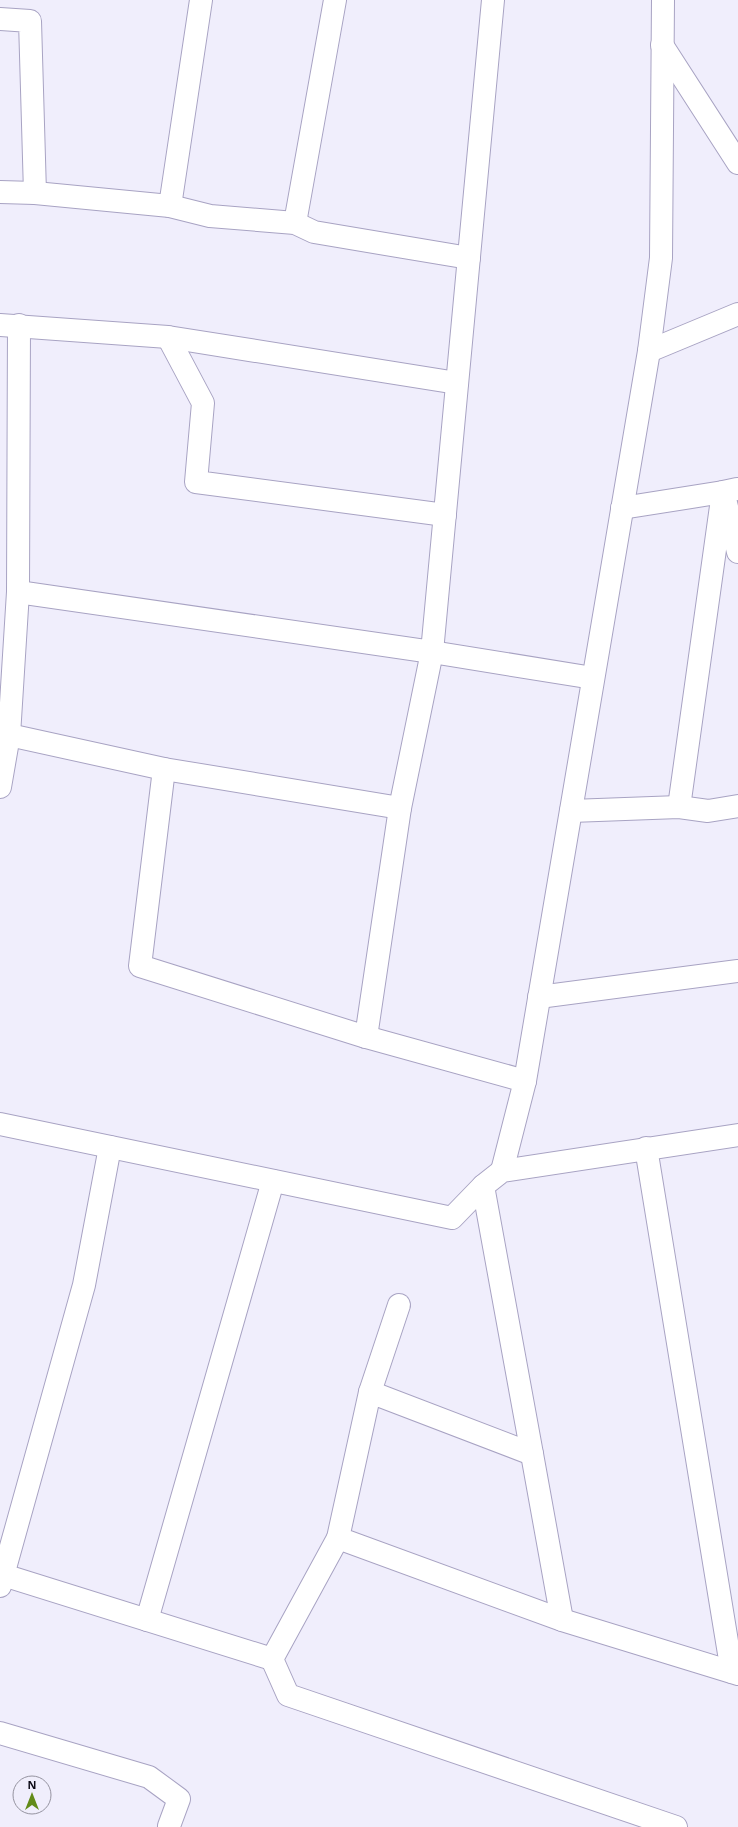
<svg xmlns="http://www.w3.org/2000/svg" width="738" height="1827" viewBox="0 0 738 1827" font-family="'Noto Sans',sans-serif">
  <rect width="100%" height="100%" fill="#f0eefc"/>
  <g fill="none" stroke-linecap="round" stroke-linejoin="round">
    <g stroke="#a8a3c3" stroke-width="24">
      <g id="minor">
        <path d="M0,19L30,21L35,193"/>
        <path d="M662,45L738,163"/>
        <path d="M0,192L35,193L170,206L210,216L295,223L314,232L469,258"/>
        <path d="M170,206L201,0"/>
        <path d="M295,223L335,0"/>
        <path d="M0,325L168,337L457,383"/>
        <path d="M168,337L203,403L196,482L445,515"/>
        <path d="M649,351L738,314"/>
        <path d="M726,503L738,552"/>
        <path d="M622,508L723,492L737,489"/>
        <path d="M18,592L19,325"/>
        <path d="M0,733L164,769L400,808"/>
        <path d="M164,769L140,966L366,1037L525,1081"/>
        <path d="M0,787L9,735L18,592L432,652L493,0"/>
        <path d="M679,807L723,492"/>
        <path d="M571,811L679,807L708,811L738,806"/>
        <path d="M539,997L738,971"/>
        <path d="M366,1037L400,808L432,652L593,678"/>
        <path d="M0,1124L452,1218L483,1186L502,1171L738,1135"/>
        <path d="M646,1148L732,1672"/>
        <path d="M502,1171L525,1081L649,351L661,258L663,0"/>
        <path d="M483,1186L532,1454L370,1392L338,1538L562,1620L738,1674"/>
        <path d="M370,1392L399,1305"/>
        <path d="M532,1454L562,1620"/>
        <path d="M338,1538L272,1659L288,1695L676,1827"/>
        <path d="M0,1574L272,1659"/>
        <path d="M0,1586L84,1285L110,1147"/>
        <path d="M147,1620L273,1181"/>
        <path d="M0,1733L149,1777L179,1799L169,1826"/>
      </g>
    </g>
    <use href="#minor" stroke="#fff" stroke-width="22"/>
  </g>
  <g transform="translate(32 1795)"><circle r="19" fill="#f0eefc" stroke="#9593a0"/>
  <path d="M0-3L7 15L0 10L-7 15Z" fill="#638b19"/>
  <text y="-6" font-size="11" font-weight="bold" text-anchor="middle" fill="#0d0b16">N</text>
  </g>
</svg>
